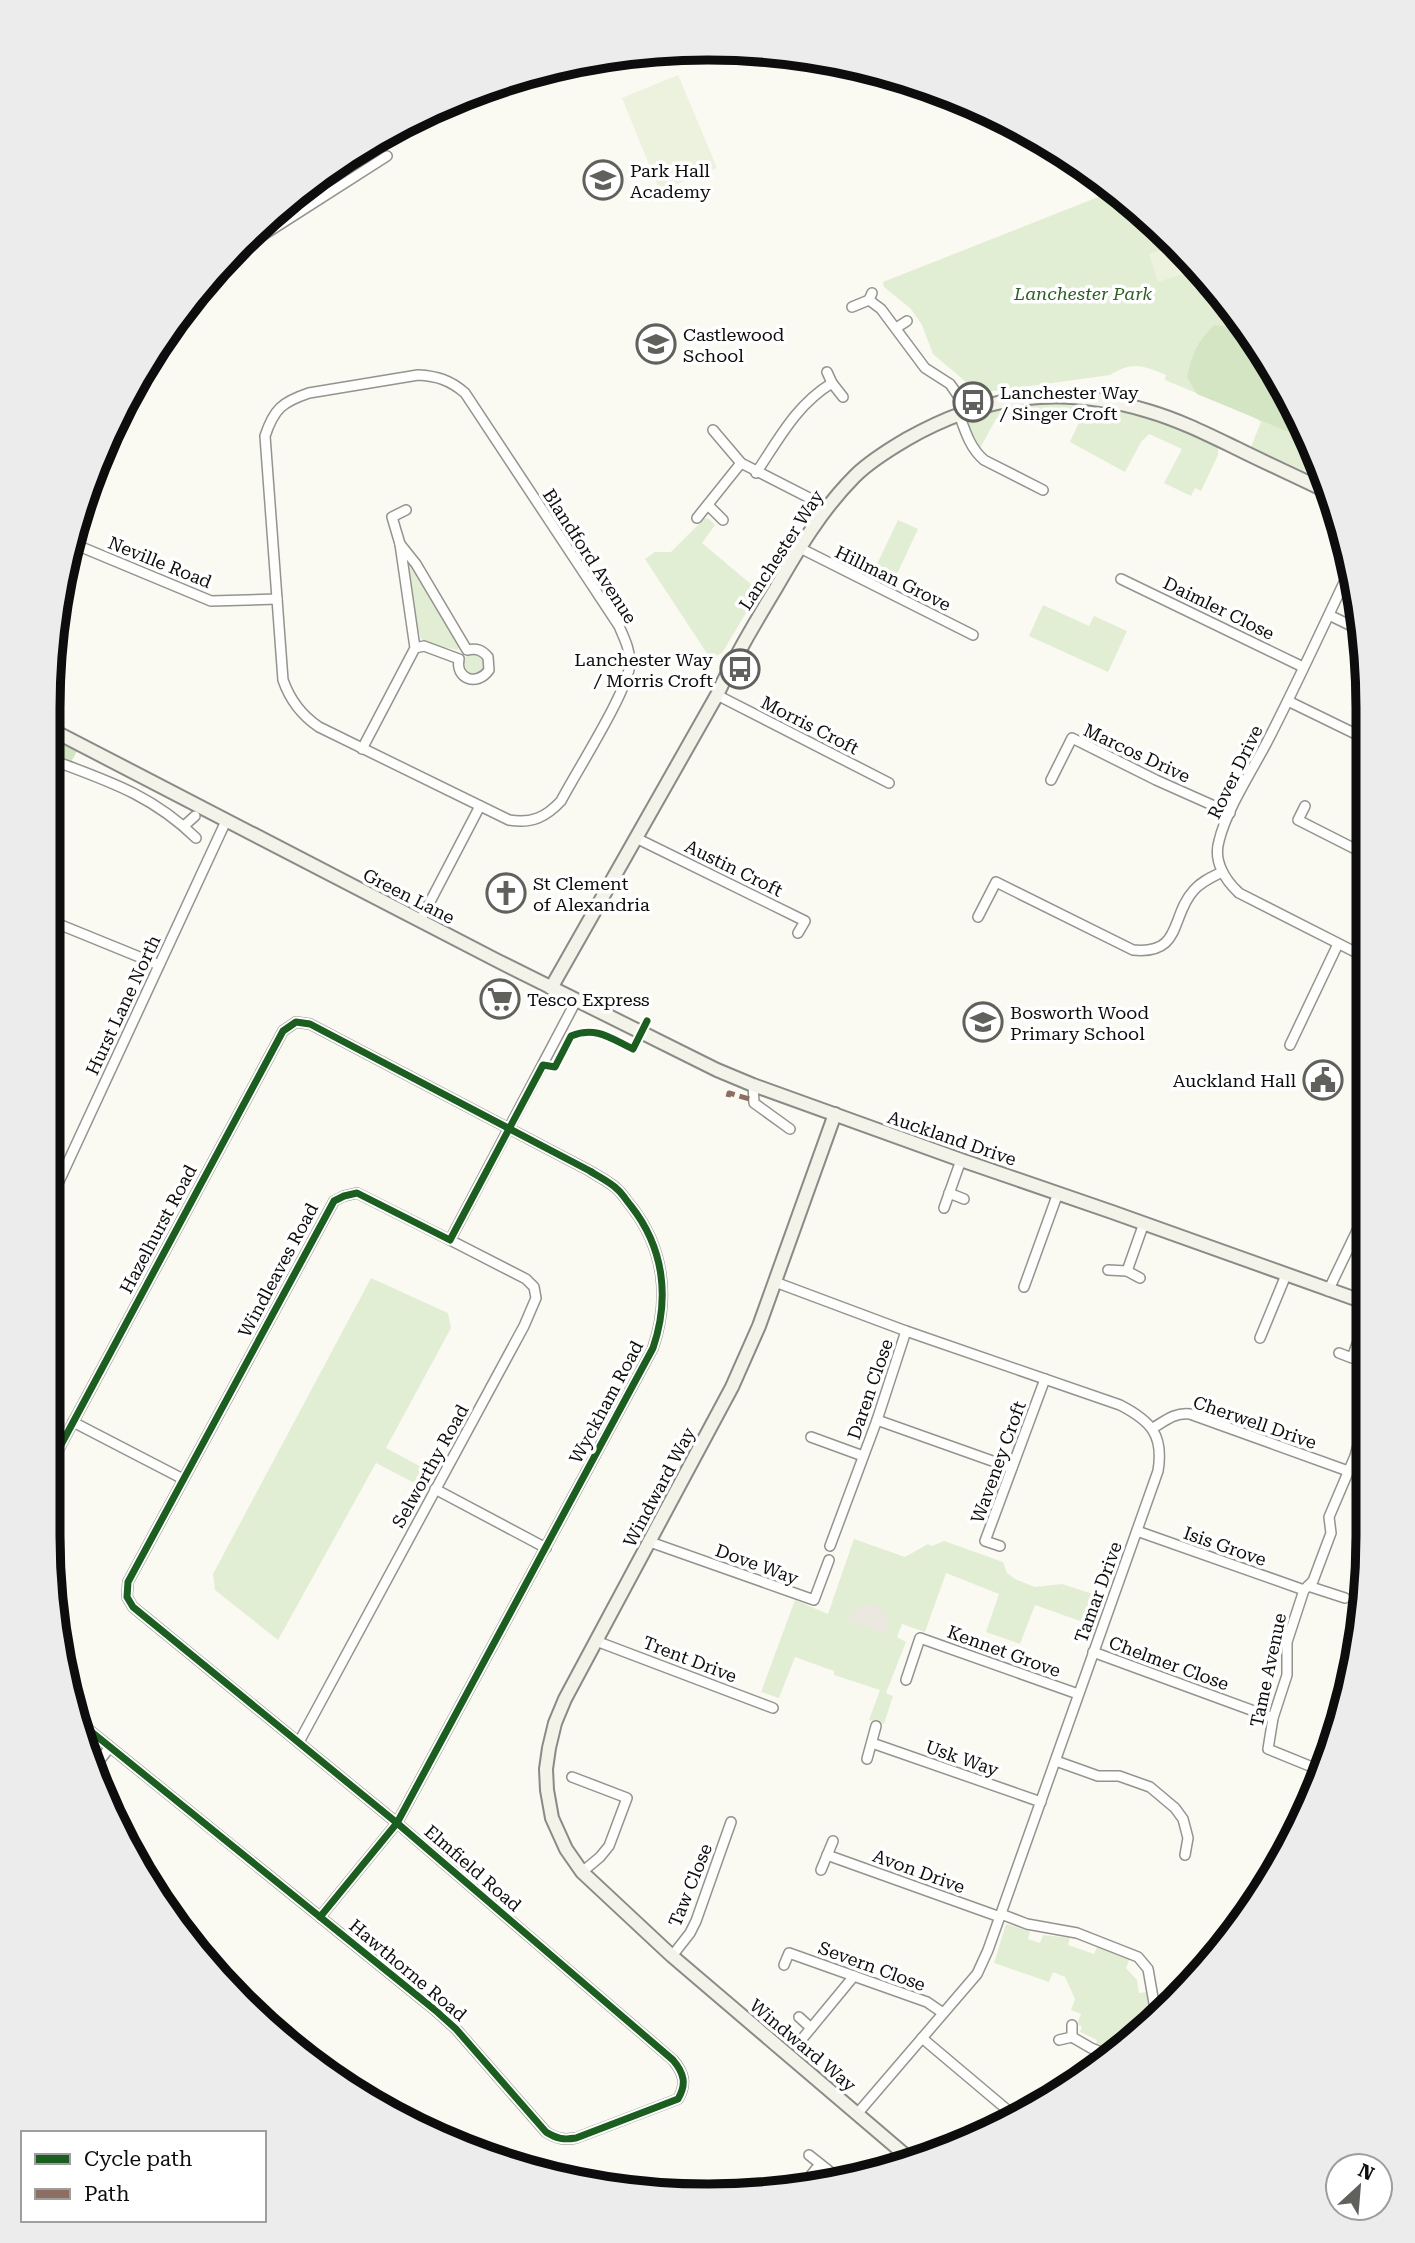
<svg xmlns="http://www.w3.org/2000/svg" width="1415" height="2243" viewBox="0 0 1415 2243" font-family="'Roboto Serif',serif">
  <rect width="100%" height="100%" fill="#faf9f2"/>
  <g fill="#e2eed4">
    <path d="M1116,190L1204,272L1279,378L1326,481L1251,447L1261,422L1254,417L1165,380L1166,375C1142,365 1133,361 1110,375L979,393L933,354L922,325L911,309L884,287L883,282Z"/>
    <path d="M1042,404C1089,405 1135,410 1180,427C1193,432 1205,441 1218,447V455L1201,491L1195,488L1191,496L1164,483L1182,449L1149,434L1141,442L1125,472L1070,442L1083,414L1066,411L1005,415L996,419L979,450L967,424L968,420L987,411Z"/>
    <path d="M705,518L709,519L715,525L702,543L759,591L722,653L710,658L645,559L655,552H671Z"/>
    <path d="M898,520L918,529L891,587L871,577Z"/>
    <path d="M406,555L460,645L458,650L433,645L421,639L412,609Z"/>
    <path d="M1043,605L1089,626L1094,616L1127,631L1108,672L1029,636Z"/>
    <circle cx="474" cy="664" r="11"/>
    <path d="M371,1278L448,1313L451,1328L386,1448L436,1475L428,1490L376,1463L278,1640L215,1590L213,1574Z"/>
    <path d="M854,1539L905,1557L928,1544L932,1546L944,1541L1003,1562L1007,1573L1015,1579L1035,1587L1062,1584L1105,1598L1097,1627L1035,1605L1020,1644L986,1632L999,1594L946,1573L925,1632L902,1624L897,1637L906,1642L886,1693L893,1696L884,1724L869,1720L880,1690L834,1675V1671L795,1657L779,1698L761,1692L795,1600L828,1614Z"/>
    <path d="M1006,1924L1030,1931L1028,1939L1040,1943L1043,1935L1070,1938L1068,1945L1094,1954L1097,1947L1130,1958L1126,1968L1137,1980L1139,1993L1146,1992L1150,2013L1112,2049L1096,2044L1097,2040L1080,2032L1082,2027L1077,2024L1081,2014L1071,2010L1075,1999L1065,1977L1053,1972L1049,1982L994,1963Z"/>
  </g>
  <g fill="#d3e5c3">
    <path d="M1214,325L1244,328L1279,378L1308,440L1197,394L1187,377C1193,351 1196,344 1214,325Z"/>
    <path d="M52,736L78,749L71,762L52,754Z"/>
  </g>
  <g fill="#ecf2de">
    <path d="M678,75L717,168L660,191L622,98Z"/>
    <path d="M1175,246L1200,268L1158,282L1149,254Z"/>
  </g>
  <path fill="#eae8df" d="M865,1605L876,1606L882,1611L888,1619V1632L882,1633L846,1620L858,1606Z"/>
  <g fill="none" stroke-linecap="round" stroke-linejoin="round">
    <g stroke="#949390" stroke-width="12">
      <g id="street">
        <path d="M229,257L387,156"/>
        <path d="M869,300L881,309L925,368L950,384L968,410"/>
        <path d="M852,307L869,300L872,293"/>
        <path d="M896,328L907,321"/>
        <path d="M418,375C437,376 450,380 465,393L619,626C624,638 630,649 630,663C629,690 576,772 561,801C546,817 532,824 509,820L319,727C301,715 290,700 283,680L265,436C274,409 282,402 309,393Z"/>
        <path d="M832,383L843,397"/>
        <path d="M959,414C965,431 970,448 984,460L1043,490"/>
        <path d="M713,430L741,463L827,507"/>
        <path d="M756,473C779,439 796,405 832,383L827,372"/>
        <path d="M708,505L723,520"/>
        <path d="M697,518L741,463"/>
        <path d="M74,544L211,601L277,599"/>
        <path d="M400,544L392,517L406,510"/>
        <path d="M800,548L973,635"/>
        <path d="M1348,574C1321,631 1295,688 1266,744C1251,772 1226,811 1219,841C1213,861 1225,880 1239,893L1365,957"/>
        <path d="M1121,579L1303,667"/>
        <path d="M1329,615L1360,630"/>
        <path d="M717,695L889,783"/>
        <path d="M1288,701L1366,739"/>
        <path d="M362,749L415,648L400,544L416,564L467,650C477,648 482,650 488,657L489,670C477,687 455,679 459,659L424,646L415,648"/>
        <path d="M52,760C108,781 152,795 196,838"/>
        <path d="M1051,780L1072,738L1156,780L1230,813"/>
        <path d="M1305,806L1298,820L1365,854"/>
        <path d="M184,826L195,816"/>
        <path d="M636,838L805,921L798,933"/>
        <path d="M978,917L996,882L1133,950C1183,955 1170,916 1194,890C1202,881 1212,877 1222,872"/>
        <path d="M51,921L159,965"/>
        <path d="M420,921L480,806"/>
        <path d="M1290,1045L1338,944"/>
        <path d="M753,1085L754,1103L790,1129"/>
        <path d="M949,1193L964,1199"/>
        <path d="M49,1203L226,821"/>
        <path d="M944,1208L961,1160"/>
        <path d="M1108,1270L1127,1271L1140,1278"/>
        <path d="M1127,1271L1144,1223"/>
        <path d="M775,1282L906,1331L1120,1405C1151,1421 1164,1435 1158,1471L988,1950L977,1974L857,2114"/>
        <path d="M1024,1287L1058,1193"/>
        <path d="M1328,1291L1364,1216"/>
        <path d="M1260,1338L1286,1275"/>
        <path d="M1339,1353L1352,1358L1363,1327"/>
        <path d="M877,1420L1012,1468"/>
        <path d="M73,1422L183,1479"/>
        <path d="M1153,1428C1165,1421 1175,1412 1190,1414L1348,1471"/>
        <path d="M811,1437L863,1456"/>
        <path d="M48,1469L283,1031L296,1022L310,1024L590,1171C599,1177 610,1182 617,1189C622,1193 626,1200 631,1206C664,1248 670,1298 653,1348L397,1823L320,1917"/>
        <path d="M435,1489L546,1548"/>
        <path d="M1137,1531L1304,1590"/>
        <path d="M650,1542L814,1600L829,1560"/>
        <path d="M830,1546L877,1420L906,1331"/>
        <path d="M1000,1546L985,1541L1045,1379"/>
        <path d="M1308,1586L1345,1598"/>
        <path d="M596,1641L773,1708"/>
        <path d="M1093,1652L1273,1718"/>
        <path d="M906,1680L920,1638L1078,1694"/>
        <path d="M78,1721L435,2010L456,2029L546,2132C557,2139 564,2140 576,2138L678,2099C687,2084 684,2073 673,2060L397,1823L133,1607L127,1597L128,1582L334,1201L344,1196L357,1193L450,1240L576,1001"/>
        <path d="M299,1742L524,1326L536,1298L534,1287L526,1279L450,1240"/>
        <path d="M872,1743L1041,1802"/>
        <path d="M867,1759L876,1726"/>
        <path d="M1056,1761L1098,1776H1119L1150,1787L1175,1808L1183,1819L1188,1838L1185,1855"/>
        <path d="M93,1769L110,1747"/>
        <path d="M1322,1771L1268,1749L1273,1718L1287,1675V1642L1304,1590L1313,1581L1331,1533L1329,1517L1355,1456L1363,1427"/>
        <path d="M572,1777L627,1798L609,1846L600,1857L582,1872"/>
        <path d="M827,1855L1000,1917"/>
        <path d="M821,1870L833,1841"/>
        <path d="M1001,1914L1027,1924L1077,1933L1138,1957L1148,1969L1155,2009"/>
        <path d="M672,1956L690,1933L696,1921L731,1822"/>
        <path d="M784,1965L789,1953L927,2002L943,2013"/>
        <path d="M799,2017L811,2028"/>
        <path d="M1072,2037L1091,2048L1106,2054"/>
        <path d="M922,2038L1011,2113"/>
        <path d="M802,2039L854,1976"/>
        <path d="M1059,2040L1072,2037V2025"/>
        <path d="M809,2155L838,2178"/>
        <path d="M888,2169L902,2152"/>
        <path d="M811,2175L820,2164"/>
      </g>
    </g>
    <g stroke="#8a8a87" stroke-width="16">
      <g id="secondary">
        <path d="M52,730L498,961L717,1070L753,1085L961,1160L1112,1212L1364,1302"/>
        <path d="M551,988L717,695C734,658 755,623 776,588C799,548 822,509 855,476C870,461 890,449 907,439C986,394 1061,385 1148,411C1179,420 1207,434 1236,448C1268,464 1300,478 1332,494"/>
        <path d="M835,1114L759,1326L732,1387L565,1699L555,1723L549,1748L546,1769L547,1790L552,1818L566,1849L582,1872L672,1956L910,2159"/>
      </g>
    </g>
    <use href="#street" stroke="#fefefd" stroke-width="9"/>
    <use href="#secondary" stroke="#f4f3ea" stroke-width="12"/>
    <path stroke="#8d6e63" stroke-width="5" stroke-dasharray="10 5" stroke-linecap="butt" d="M728,1097L729,1093L753,1100"/>
    <g stroke="#fff" stroke-width="11">
      <g id="cycleway">
        <path d="M48,1469L283,1031L296,1022L310,1024L590,1171C599,1177 610,1182 617,1189C622,1193 626,1200 631,1206C664,1248 670,1298 653,1348L397,1823L320,1917"/>
        <path d="M78,1721L435,2010L456,2029L546,2132C557,2139 564,2140 576,2138L678,2099C687,2084 684,2073 673,2060L397,1823L133,1607L127,1597L128,1582L334,1201L344,1196L357,1193L450,1240L543,1065L555,1067L571,1036C596,1026 610,1038 633,1049L647,1021"/>
      </g>
    </g>
    <use href="#cycleway" stroke="#1b5e20" stroke-width="7"/>
  </g>
  <defs>
    <g id="school-ring" transform="scale(2.0125)"><circle r="9.5" fill="#fff" stroke="#60605d" stroke-width="1.5"/><path d="M0-5L7-2L0 1L-7-2ZM-4 1L0 2.5L4 1V4Q0 6-4 4Z" fill="#60605d"/></g>
    <g id="bus-ring" transform="scale(2.0125)"><circle r="9.5" fill="#fff" stroke="#60605d" stroke-width="1.5"/><path d="M-5-6H5V4H4V6H2V4H-2V6H-4V4H-5ZM-3.5-4V0h7V-4ZM-3.5 1.2v1.5H-2V1.2ZM2 1.2v1.5H3.5V1.2Z" fill="#60605d"/></g>
    <g id="church-ring" transform="scale(2.0125)"><circle r="9.5" fill="#fff" stroke="#60605d" stroke-width="1.5"/><path d="M-1.2-6h2.4v3.5h3.3v2.4h-3.3V6h-2.4V-.1h-3.3v-2.4h3.3Z" fill="#60605d"/></g>
    <g id="supermarket-ring" transform="scale(2.0125)"><circle r="9.5" fill="#fff" stroke="#60605d" stroke-width="1.5"/><path d="M-6-5.5h2.5l.6 2H6L4.5 2H-2.5L-4.4-4H-6ZM-1.5 3.2a1.3 1.3 0 1 0 .1 0ZM3 3.2a1.3 1.3 0 1 0 .1 0Z" fill="#60605d"/></g>
    <g id="civic-ring" transform="scale(2.0125)"><circle r="9.5" fill="#fff" stroke="#60605d" stroke-width="1.5"/><path d="M-.6-6.5H3V-4.5H.6V-3L4-1V1h2V6H-6V1h2V-1L-.6-3ZM-1.2 2.5V6h2.4V2.5Z" fill="#60605d"/></g>
  </defs>
  <g fill-rule="evenodd">
    <use href="#school-ring" x="603" y="180"/>
    <use href="#school-ring" x="656" y="344"/>
    <use href="#bus-ring" x="973" y="402"/>
    <use href="#bus-ring" x="740" y="669"/>
    <use href="#church-ring" x="506" y="893"/>
    <use href="#supermarket-ring" x="500" y="999"/>
    <use href="#school-ring" x="983" y="1022"/>
    <use href="#civic-ring" x="1323" y="1080"/>
  </g>
  <g text-anchor="middle" dominant-baseline="central" stroke-width="7" stroke-linejoin="round" paint-order="stroke">
    <g font-size="18" fill="#0d0d0d" stroke="#fff" text-anchor="start">
      <text x="630" y="170">Park Hall<tspan x="630" dy="21">Academy</tspan></text>
      <text x="683" y="334">Castlewood<tspan x="683" dy="21">School</tspan></text>
      <text x="1000" y="392">Lanchester Way<tspan x="1000" dy="21">/ Singer Croft</tspan></text>
      <text x="713" y="659" text-anchor="end">Lanchester Way<tspan x="713" dy="21">/ Morris Croft</tspan></text>
      <text x="533" y="883">St Clement<tspan x="533" dy="21">of Alexandria</tspan></text>
      <text x="527" y="999">Tesco Express</text>
      <text x="1010" y="1012">Bosworth Wood<tspan x="1010" dy="21">Primary School</tspan></text>
      <text x="1296" y="1080" text-anchor="end">Auckland Hall</text>
    </g>
    <g font-size="18" font-style="italic" fill="#2d5f24" stroke="#fff">
      <text x="1083" y="293">Lanchester Park</text>
    </g>
    <g font-size="18" fill="#0d0d0d" stroke="#fff">
      <text transform="translate(781 550) rotate(-57)">Lanchester Way</text>
      <text transform="translate(590 556) rotate(57)">Blandford Avenue</text>
      <text transform="translate(160 562) rotate(22)">Neville Road</text>
      <text transform="translate(893 578) rotate(26)">Hillman Grove</text>
      <text transform="translate(1219 608) rotate(26)">Daimler Close</text>
      <text transform="translate(810 725) rotate(27)">Morris Croft</text>
      <text transform="translate(1137 753) rotate(25)">Marcos Drive</text>
      <text transform="translate(1235 772) rotate(-64)">Rover Drive</text>
      <text transform="translate(734 868) rotate(26)">Austin Croft</text>
      <text transform="translate(409 896) rotate(27)">Green Lane</text>
      <text transform="translate(123 1005) rotate(-65)">Hurst Lane North</text>
      <text transform="translate(952 1138) rotate(19)">Auckland Drive</text>
      <text transform="translate(158 1229) rotate(-62)">Hazelhurst Road</text>
      <text transform="translate(278 1270) rotate(-62)">Windleaves Road</text>
      <text transform="translate(870 1389) rotate(-71)">Daren Close</text>
      <text transform="translate(606 1402) rotate(-62)">Wyckham Road</text>
      <text transform="translate(1255 1422) rotate(19)">Cherwell Drive</text>
      <text transform="translate(998 1462) rotate(-70)">Waveney Croft</text>
      <text transform="translate(430 1466) rotate(-61)">Selworthy Road</text>
      <text transform="translate(659 1487) rotate(-62)">Windward Way</text>
      <text transform="translate(1225 1546) rotate(19)">Isis Grove</text>
      <text transform="translate(757 1564) rotate(20)">Dove Way</text>
      <text transform="translate(1098 1592) rotate(-70)">Tamar Drive</text>
      <text transform="translate(1004 1651) rotate(20)">Kennet Grove</text>
      <text transform="translate(690 1659) rotate(21)">Trent Drive</text>
      <text transform="translate(1169 1663) rotate(20)">Chelmer Close</text>
      <text transform="translate(1268 1670) rotate(-78)">Tame Avenue</text>
      <text transform="translate(962 1758) rotate(19)">Usk Way</text>
      <text transform="translate(473 1868) rotate(41)">Elmfield Road</text>
      <text transform="translate(919 1871) rotate(20)">Avon Drive</text>
      <text transform="translate(690 1885) rotate(-68)">Taw Close</text>
      <text transform="translate(872 1966) rotate(20)">Severn Close</text>
      <text transform="translate(408 1970) rotate(40)">Hawthorne Road</text>
      <text transform="translate(803 2045) rotate(40)">Windward Way</text>
    </g>
  </g>
  <path d="M0 0H1415V2243H0ZM708 60H708A648 648 0 0 1 1356 708V1536A648 648 0 0 1 708 2184H708A648 648 0 0 1 60 1536V708A648 648 0 0 1 708 60Z" fill="#ececec" fill-rule="evenodd"/>
  <path fill="none" stroke="#0d0d0d" stroke-width="9" d="M708 60H708A648 648 0 0 1 1356 708V1536A648 648 0 0 1 708 2184H708A648 648 0 0 1 60 1536V708A648 648 0 0 1 708 60Z"/>
  <rect x="21" y="2131" width="245" height="91" fill="#ffffff" stroke="#9e9e9e" stroke-width="2"/>
  <rect x="35" y="2154" width="35" height="10" fill="#1b5e20" stroke="#9e9e9e" stroke-width="2"/>
  <text x="84" y="2166" font-size="21" fill="#0d0d0d">Cycle path</text>
  <rect x="35" y="2189" width="35" height="10" fill="#8d6e63" stroke="#9e9e9e" stroke-width="2"/>
  <text x="84" y="2201" font-size="21" fill="#0d0d0d">Path</text>
  <g transform="translate(1359 2187) rotate(26)"><circle r="33" fill="#ffffff" stroke="#9e9e9e" stroke-width="2"/>
  <path d="M0-5L12 26L0 18L-12 26Z" fill="#60605d"/>
  <text y="-10" font-size="19" font-weight="bold" text-anchor="middle" fill="#0d0d0d">N</text>
  </g>
</svg>
